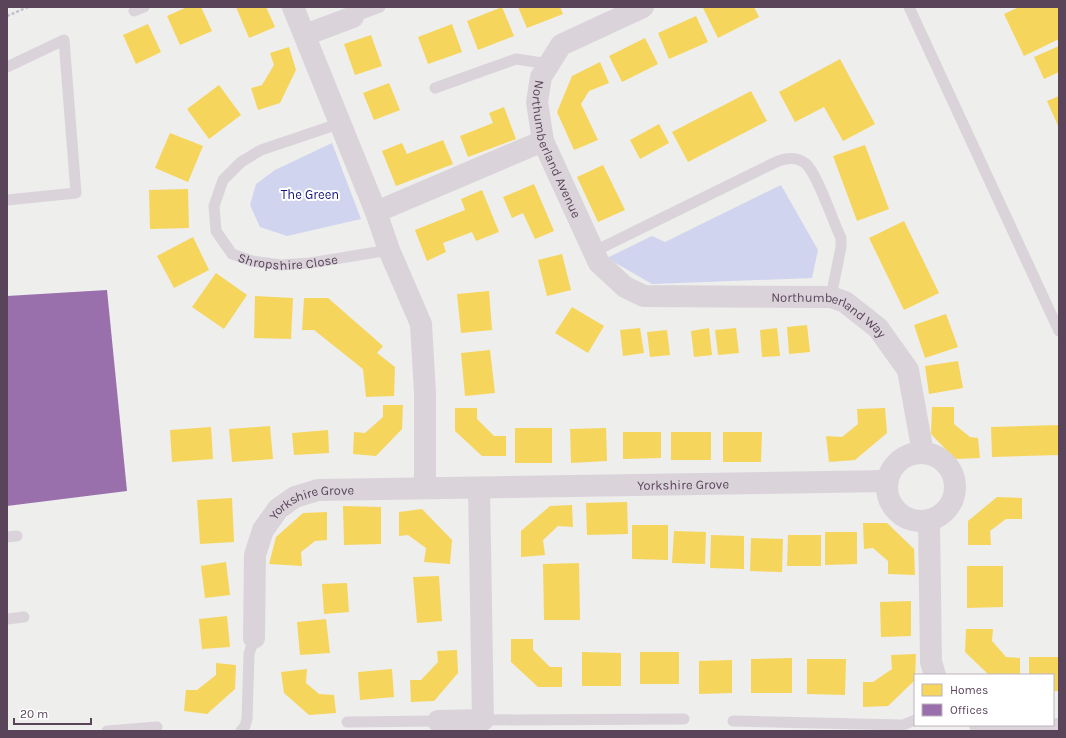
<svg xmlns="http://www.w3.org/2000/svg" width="1066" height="738" viewBox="0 0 1066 738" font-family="Karla,sans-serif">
  <rect width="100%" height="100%" fill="#eeeeed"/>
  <g fill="#d0d4ee">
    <path d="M332,143L361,219L287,236L260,227L250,205L256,184L275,170Z"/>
    <path d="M781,185L818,250L812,278L652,284L607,258L652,236L665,242Z"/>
  </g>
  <g fill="#f6d55c">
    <path d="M187,7H201L212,31L180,45L167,16Z"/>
    <path d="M236,7H266L275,27L249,38Z"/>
    <path d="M502,7L514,36L478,50L467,21Z"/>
    <path d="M518,7H560L563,14L527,28Z"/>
    <path d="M706,7H754L759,17L718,38L703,8Z"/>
    <path d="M1019,7H1059V39L1024,56L1004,14Z"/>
    <path d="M696,16L708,42L669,59L658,33Z"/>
    <path d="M148,24L161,52L136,64L123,35Z"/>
    <path d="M452,24L462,52L428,64L418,37Z"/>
    <path d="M371,35L382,66L355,75L344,44Z"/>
    <path d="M645,38L658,64L622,82L609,56Z"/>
    <path d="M1059,46V72L1044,79L1034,57Z"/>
    <path d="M289,47L296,70L280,103L258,110L251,88L262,85L274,65L270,53Z"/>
    <path d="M840,59L875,124L843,141L824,107L795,122L779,92Z"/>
    <path d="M600,62L609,83L589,91L581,104L598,140L574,150L557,112L572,76Z"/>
    <path d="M389,83L400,110L374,120L363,93Z"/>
    <path d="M219,85L241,115L209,139L187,109Z"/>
    <path d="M751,91L767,121L688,162L672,132Z"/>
    <path d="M1059,96V128L1047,101Z"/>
    <path d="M504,107L516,139L468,157L460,136L493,123L489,113Z"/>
    <path d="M659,124L669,143L640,159L630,140Z"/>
    <path d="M170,133L203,146L188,182L155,168Z"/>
    <path d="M443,140L453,164L396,186L382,151L402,143L407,154Z"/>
    <path d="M865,145L889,209L857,221L833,156Z"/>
    <path d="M603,165L625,210L598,222L577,177Z"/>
    <path d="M534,184L554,231L535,239L523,213L512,218L503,197Z"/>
    <path d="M188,189L189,228L150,229L149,190Z"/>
    <path d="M482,190L499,232L476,241L472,232L443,243L446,252L427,261L415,230L465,210L461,199Z"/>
    <path d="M904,221L939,293L904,310L869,238Z"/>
    <path d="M193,237L209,270L174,288L157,256Z"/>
    <path d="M562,254L571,290L547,296L538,260Z"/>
    <path d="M216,273L247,295L224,329L192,307Z"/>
    <path d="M489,291L492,330L461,333L457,294Z"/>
    <path d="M255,296L293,298L291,339L254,338Z"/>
    <path d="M304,298H328L383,346L377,353L395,367L394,396L366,397L363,369L314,330H302Z"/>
    <path d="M572,307L604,326L588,353L555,333Z"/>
    <path d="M946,314L958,347L925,358L914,325Z"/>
    <path d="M807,325L810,352L789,354L787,327Z"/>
    <path d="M640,328L644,353L623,356L620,330Z"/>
    <path d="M709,328L712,355L694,357L691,331Z"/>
    <path d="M736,328L739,353L718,355L715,330Z"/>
    <path d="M777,328L780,356L762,357L760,330Z"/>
    <path d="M667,330L670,355L650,357L647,332Z"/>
    <path d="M490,350L495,393L465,396L461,353Z"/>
    <path d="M958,361L963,388L929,394L925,366Z"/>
    <path d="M383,405H403L402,429L376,456L353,454L354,432L365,433L383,417Z"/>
    <path d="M932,407H954V424L970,437L978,438L980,458L955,459L931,434Z"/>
    <path d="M455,408H477V419L494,436H506V456H482L455,431Z"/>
    <path d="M885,408L887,433L855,460L829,462L826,436L842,437L858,424L857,409Z"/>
    <path d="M1059,425V455L992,457L991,427Z"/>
    <path d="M270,426L273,459L232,462L229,429Z"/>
    <path d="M211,427L213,459L172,462L170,430Z"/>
    <rect x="515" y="428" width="37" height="35"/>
    <path d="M606,428L607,461L571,463L570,429Z"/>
    <path d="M328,430L329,453L294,455L292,433Z"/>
    <path d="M623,432H661V458L623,459Z"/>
    <rect x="671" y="432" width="40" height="28"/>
    <path d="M723,432H762L761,462H723Z"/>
    <path d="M997,497L1022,498V519H1006L990,531L991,545H968V521Z"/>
    <path d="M232,498L234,542L200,544L197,500Z"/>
    <path d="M627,502L628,534L587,535L586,503Z"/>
    <path d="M572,505L573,527L558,526L543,540L545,555L521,557V531L550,506Z"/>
    <path d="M343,506L381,507V544L344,545Z"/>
    <path d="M422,509L452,540L450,564L424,562L426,548L408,535L399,536V512Z"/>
    <path d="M327,512V540L315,541L301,552L302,566L269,564L276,537L303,513Z"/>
    <path d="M863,523H887L914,549L915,575L888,574V561L873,548L864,549Z"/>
    <path d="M632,525H668V560L632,559Z"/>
    <path d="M674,531L706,532L705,564L672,563Z"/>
    <path d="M825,532H857V564L825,565Z"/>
    <path d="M711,535L744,536V569L710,568Z"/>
    <path d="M788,535H821V566H787Z"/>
    <path d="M751,538L783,539L782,572L750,571Z"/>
    <path d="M226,562L230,595L205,598L201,566Z"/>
    <path d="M579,563L580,620H544L543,564Z"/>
    <path d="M967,566H1003V607L967,608Z"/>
    <path d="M439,576L442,621L417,623L413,577Z"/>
    <path d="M347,583L349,612L324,614L322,584Z"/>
    <path d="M911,601V636L881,637L880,602Z"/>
    <path d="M227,616L230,647L202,649L199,619Z"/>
    <path d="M326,619L330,653L300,655L297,622Z"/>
    <path d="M966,629H993L992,641L1006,657L1020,658V675H989L965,652Z"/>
    <path d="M511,639H533V650L550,667H562V687H538L511,662Z"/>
    <path d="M457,650L458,673L434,701L411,702L410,680H421L438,662L437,651Z"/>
    <path d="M582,652L621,653V686H582Z"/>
    <rect x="640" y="652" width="39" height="32"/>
    <path d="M916,654L915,680L888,706L863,707V682H873L892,669L891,655Z"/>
    <path d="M1029,657H1059V691H1053V675H1029Z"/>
    <path d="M792,658V693H751V659Z"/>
    <path d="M807,659H846L845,695L807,694Z"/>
    <path d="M732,660V693L699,694V661Z"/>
    <path d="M216,663L236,665L235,689L207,714L184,711L186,690H197L216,675Z"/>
    <path d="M307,669L306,683L319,694L334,695L336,713L309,715L284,693L281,672Z"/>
    <path d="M392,669L394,697L360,700L358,672Z"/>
  </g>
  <path fill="#9970ab" d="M107,290L127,491L7,506V296Z"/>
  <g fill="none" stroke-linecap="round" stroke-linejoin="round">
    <path stroke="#c2becd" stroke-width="2.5" stroke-dasharray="3 2" stroke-linecap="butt" d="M7,16L28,7"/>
    <g stroke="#dad4da" stroke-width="11">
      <path d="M909,7L1059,331"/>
      <path d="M134,11L144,7"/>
      <path d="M353,17L380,7"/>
      <path d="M7,67L64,40L76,193L7,200"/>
      <path d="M435,88L516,59L549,64"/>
      <path id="s1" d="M341,123L261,150L241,162L223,180L214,206L216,231L232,254L252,261L281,265L310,263L389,250"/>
      <path d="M593,252L776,162C785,158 796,157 805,163C817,172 833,222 841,238V247L831,297"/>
      <path d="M7,537L17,536"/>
      <path d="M7,619L24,617"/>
      <path d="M483,720L684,719"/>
      <path d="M733,721L903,725L915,720"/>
      <path d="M347,722L438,721"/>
      <path d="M107,731L157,727"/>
      <path d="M241,731L245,726L247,719L249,654L254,638"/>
    </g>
    <g stroke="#dad4da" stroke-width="22">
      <path d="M293,7L376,212L389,250L421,324L425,393V488"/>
      <path id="s2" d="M643,7L561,45L541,77L537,102L543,141L599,263L625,287L644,296L831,297L845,302L878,328L908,370L923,453"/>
      <path d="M305,35L353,17"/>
      <path d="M376,212L543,141"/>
      <circle cx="921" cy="487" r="34"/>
      <path d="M929,520L931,662L935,675"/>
      <path id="s3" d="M254,638L255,555L263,530L278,509L295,497L318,490L888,481"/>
      <path d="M438,721L483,720L479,488"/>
      <path d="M980,725L1003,731L1059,729"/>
    </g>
  </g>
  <g text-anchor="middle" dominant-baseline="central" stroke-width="4" stroke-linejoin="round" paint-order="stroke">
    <g font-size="13" fill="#5a445a" stroke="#fff">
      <text stroke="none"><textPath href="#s2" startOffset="204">Northumberland Avenue</textPath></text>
      <text stroke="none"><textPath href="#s1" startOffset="271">Shropshire Close</textPath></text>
      <text stroke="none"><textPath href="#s2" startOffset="574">Northumberland Way</textPath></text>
      <text stroke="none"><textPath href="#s3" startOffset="545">Yorkshire Grove</textPath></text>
      <text stroke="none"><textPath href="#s3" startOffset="170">Yorkshire Grove</textPath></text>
    </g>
    <g font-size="13" fill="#15147c" stroke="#fff">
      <text x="310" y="194">The Green</text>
    </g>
  </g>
  <rect width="1066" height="738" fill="none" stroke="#5a445a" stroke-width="16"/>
  <rect x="914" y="674" width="140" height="52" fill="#ffffff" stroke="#bdb4bd"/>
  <rect x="922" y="684" width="20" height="12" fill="#f6d55c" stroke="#bdb4bd"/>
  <text x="950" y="694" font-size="12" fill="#5a445a">Homes</text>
  <rect x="922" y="704" width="20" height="12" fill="#9970ab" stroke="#bdb4bd"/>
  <text x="950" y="714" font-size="12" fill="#5a445a">Offices</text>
  <path d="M14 718v6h77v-6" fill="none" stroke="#5a445a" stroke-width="2"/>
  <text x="20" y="718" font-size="12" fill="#5a445a" stroke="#ffffff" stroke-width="3" paint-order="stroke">20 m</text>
</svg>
